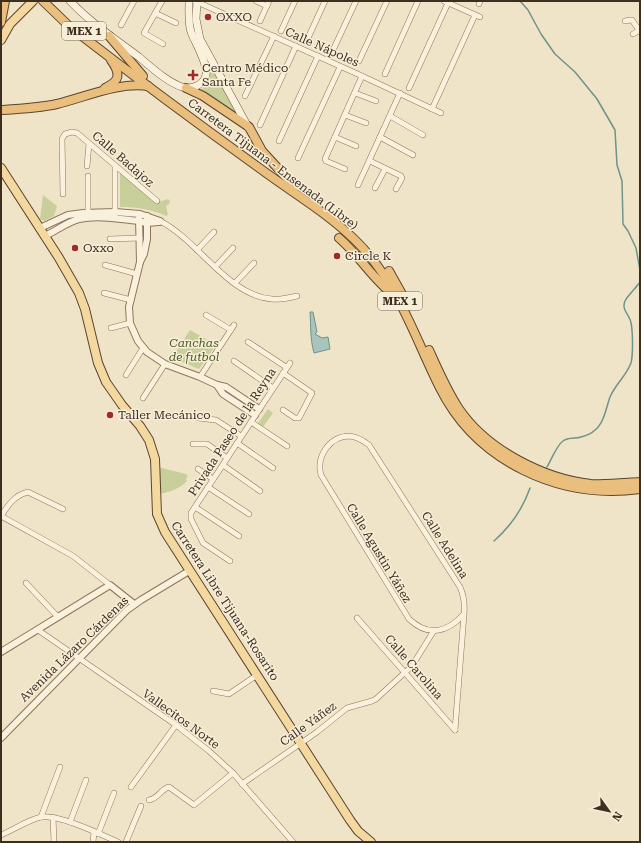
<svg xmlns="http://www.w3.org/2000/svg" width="641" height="843" viewBox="0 0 641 843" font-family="'Roboto Serif',serif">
  <rect width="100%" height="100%" fill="#f0e4c8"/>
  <g fill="#c9cf9b">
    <path d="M203,50L239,115L198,91L203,88L210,76Z"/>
    <path d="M120,172L158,202L168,199L170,201L169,204L166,206L168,215L166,216C151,209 136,207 120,207Z"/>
    <path d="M43,195L57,206L54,216L44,221L40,219Z"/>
    <path d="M190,330L216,345L199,369L172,358Z"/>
    <path d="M268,409L273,413L263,427L258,423Z"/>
    <path d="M158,467L186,474L188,476L186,479L187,481C180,489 168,493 157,494Z"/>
  </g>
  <path fill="#a9c4bc" stroke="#6f938a" d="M310,312H313L317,332L315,334L322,338L328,337L330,349L314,353C310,339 311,326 310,312Z"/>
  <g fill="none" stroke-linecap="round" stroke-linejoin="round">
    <g stroke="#6f938a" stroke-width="1.5">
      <path d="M520,1L528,10L541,34L555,54L575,72L597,99L615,130L617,165L622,181L623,224L628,231L636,248L640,270"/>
      <path d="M547,467C551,460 557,445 563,441C568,437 575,439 581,437C585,436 592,433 595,430C604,423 606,408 610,397C615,385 626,376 631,363C633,356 633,332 631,323C630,315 621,310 625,301C627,296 636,288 640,282"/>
      <path d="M494,541C510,527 523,508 530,488"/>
    </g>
    <g stroke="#8d765c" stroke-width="6">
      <g id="minor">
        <path d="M162,1L144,33L163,44"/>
        <path d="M195,1L362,76L441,113"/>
        <path d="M256,1L267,6"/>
        <path d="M444,1L480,17"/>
        <path d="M479,4L480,1"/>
        <path d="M155,13L176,23"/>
        <path d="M260,21L269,1"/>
        <path d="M625,21L630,20H632L639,30"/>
        <path d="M121,25L134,1"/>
        <path d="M281,31L295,1"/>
        <path d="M633,34L640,30"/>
        <path d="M308,38L325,1"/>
        <path d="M334,48L356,1"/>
        <path d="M359,61L387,1"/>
        <path d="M385,74L418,1"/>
        <path d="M409,88L448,3"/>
        <path d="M355,93L376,101"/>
        <path d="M245,96L274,36"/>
        <path d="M432,109L475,15"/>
        <path d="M345,115L366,123"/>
        <path d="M390,116L423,135"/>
        <path d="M260,125L296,46"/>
        <path d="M335,137L356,146"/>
        <path d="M380,137L413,155"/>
        <path d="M279,141L318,56"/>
        <path d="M298,158L340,67"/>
        <path d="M370,161L401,176L402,178L396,189"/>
        <path d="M87,166L89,144"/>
        <path d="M345,169L326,161L325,159L362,76"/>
        <path d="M88,176V213"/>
        <path d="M358,185L400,93"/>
        <path d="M375,188L385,169"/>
        <path d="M63,194L62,139L65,134L72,132L77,133L157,201"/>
        <path d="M115,216V167"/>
        <path d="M160,221C198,240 228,296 272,299C281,300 289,298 297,296"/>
        <path d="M110,239L140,238"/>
        <path d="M197,250L214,232"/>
        <path d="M105,265L137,274"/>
        <path d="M215,267L233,248"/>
        <path d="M235,283L254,263"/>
        <path d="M104,293L131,300"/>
        <path d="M206,315L231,330"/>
        <path d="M111,328L130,323"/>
        <path d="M248,342L286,367"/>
        <path d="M234,361L273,388"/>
        <path d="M126,375L143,348"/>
        <path d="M200,377L234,325"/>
        <path d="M143,398L165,364"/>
        <path d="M283,410L295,418H299L312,393L283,373"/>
        <path d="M198,418L216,420L241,436"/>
        <path d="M251,422L287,446"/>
        <path d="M237,443L273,468"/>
        <path d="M193,444H207L227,458"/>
        <path d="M223,465L260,491"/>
        <path d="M198,469L213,479"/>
        <path d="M208,487L249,514"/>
        <path d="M195,507L239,536"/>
        <path d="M1,516L73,556L110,585"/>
        <path d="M1,516C8,505 15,495 28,492L63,509"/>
        <path d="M230,561L203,543L191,519V513L290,363"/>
        <path d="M26,583L58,617"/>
        <path d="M357,618L455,730"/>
        <path d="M38,630L176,725L209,751L233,773L293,842"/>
        <path d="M213,691L229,694L257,675"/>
        <path d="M455,730L464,614C465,604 464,596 460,587L369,445C364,441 357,437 350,436C329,436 316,457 321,475L409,619C428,637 447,633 464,614"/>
        <path d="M242,784L317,732L347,708L372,701L376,699L412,666L433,632"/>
        <path d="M131,787L176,725"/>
        <path d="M149,800C159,798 161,789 169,787L194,805L233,773"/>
        <path d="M41,817L60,767"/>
        <path d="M53,817L54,842"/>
        <path d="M70,822L86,780"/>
        <path d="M98,834L114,793"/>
        <path d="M1,835C13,830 28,820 41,817C59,814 100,834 118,842"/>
        <path d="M93,842L94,832"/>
        <path d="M126,842L141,806"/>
      </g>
    </g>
    <g stroke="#8d765c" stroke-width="8">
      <g id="tertiary">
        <path d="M147,216V239L144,254L140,262L129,307L130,323L138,341L147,352L165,364L200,377L217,385L226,387L259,409"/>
        <path d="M139,218L140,262"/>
        <path d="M40,228L68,215L83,213L115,212L140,214L160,221"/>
        <path d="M45,236C56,231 67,222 79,219C98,215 120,219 139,221L146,223L159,222"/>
        <path d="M217,385L223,394L255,415"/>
        <path d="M1,652L110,585L134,604"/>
        <path d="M1,738L127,610L141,600L189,571"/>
      </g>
    </g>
    <g stroke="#6f573f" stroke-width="8">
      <g id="secondary">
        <path d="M70,1C91,23 115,39 139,57C151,67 167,82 182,87C191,90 204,85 206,75C208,63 195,43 191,32C188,22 189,11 189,1"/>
        <path d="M197,1L196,19L200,39L248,127"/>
      </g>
    </g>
    <g stroke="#5b4430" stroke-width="10">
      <g id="primary">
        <path d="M1,40L10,24L33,1"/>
        <path d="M1,168L59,258L79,293L85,309L98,363L106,382L122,405L140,426L149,440L155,459L157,514L165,532L350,820L358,831L371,842"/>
      </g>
    </g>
    <g stroke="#5b4430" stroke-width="10">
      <g id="trunk">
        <path d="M43,1L69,26C131,74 194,121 258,167C290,191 325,211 354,239C397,280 414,336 440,388C477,462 560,500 640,489"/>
        <path d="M1,22L5,1"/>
        <path d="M109,36L143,76"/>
        <path d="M105,88C120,81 121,74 111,60"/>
        <path d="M186,88L203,96L249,127L262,151L295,187"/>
        <path d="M1,110C19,109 39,108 57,104C86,97 117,82 148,86"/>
        <path d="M339,238C359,255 375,282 395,296"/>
        <path d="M389,271L403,296"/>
        <path d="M429,350C438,370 447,391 459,409C487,450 544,479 591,484C608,485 624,483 640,482"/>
      </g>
    </g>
    <use href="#minor" stroke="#faf1dc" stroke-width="5"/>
    <use href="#tertiary" stroke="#faf1dc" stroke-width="6"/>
    <use href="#secondary" stroke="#faf1dc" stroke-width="7"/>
    <use href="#primary" stroke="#f3d9a0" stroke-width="8"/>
    <use href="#trunk" stroke="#eabe7c" stroke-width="8"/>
  </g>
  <g fill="#9e2a2b" stroke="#f7eed8" stroke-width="1.5">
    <circle cx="208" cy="17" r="4"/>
    <path d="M191 69h4v4h4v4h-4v4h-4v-4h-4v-4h4z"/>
    <circle cx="75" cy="248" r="4"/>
    <circle cx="337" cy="256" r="4"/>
    <circle cx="110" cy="415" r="4"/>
  </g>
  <g text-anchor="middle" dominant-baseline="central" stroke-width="3" stroke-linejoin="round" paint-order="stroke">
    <g fill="#f7eed8" stroke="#756857" stroke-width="1">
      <rect x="62" y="22" width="44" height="18" rx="3"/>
      <rect x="378" y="292" width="44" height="18" rx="3"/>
    </g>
    <g font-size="11" font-weight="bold" fill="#3d2e20">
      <text x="84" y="31">MEX 1</text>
      <text x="400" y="301">MEX 1</text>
    </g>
    <g font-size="12" fill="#3d2e20" stroke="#f7eed8" text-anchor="start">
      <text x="216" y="17">OXXO</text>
      <text x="202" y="68">Centro Médico<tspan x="202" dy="14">Santa Fe</tspan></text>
      <text x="83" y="248">Oxxo</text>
      <text x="345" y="256">Circle K</text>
      <text x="118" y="415">Taller Mecánico</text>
    </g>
    <g font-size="12" fill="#3d2e20" stroke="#f7eed8">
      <text transform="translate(322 47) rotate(24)">Calle Nápoles</text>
      <text transform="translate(123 159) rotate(41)">Calle Badajoz</text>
      <text transform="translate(273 164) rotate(37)">Carretera Tijuana - Ensenada (Libre)</text>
      <text transform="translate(232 432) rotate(-57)">Privada Paseo de la Reyna</text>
      <text transform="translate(445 545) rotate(58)">Calle Adelina</text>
      <text transform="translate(379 553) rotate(59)">Calle Agustin Yáñez</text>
      <text transform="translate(225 601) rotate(57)">Carretera Libre Tijuana-Rosarito</text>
      <text transform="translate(74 649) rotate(-44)">Avenida Lázaro Cárdenas</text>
      <text transform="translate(414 667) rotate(49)">Calle Carolina</text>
      <text transform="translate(181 719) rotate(36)">Vallecitos Norte</text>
      <text transform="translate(308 724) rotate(-36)">Calle Yáñez</text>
    </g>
    <g font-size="12" font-style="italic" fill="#4d5a26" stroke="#f7eed8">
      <text x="194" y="343">Canchas<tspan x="194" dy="14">de futbol</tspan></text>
    </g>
  </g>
  <rect width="641" height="843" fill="none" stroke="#3d2e20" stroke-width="4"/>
  <g transform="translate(609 811) rotate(123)" stroke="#f7eed8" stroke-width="3" paint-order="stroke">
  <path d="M0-3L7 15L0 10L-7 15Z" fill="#3d2e20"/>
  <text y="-6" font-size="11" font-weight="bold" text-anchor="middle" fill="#3d2e20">N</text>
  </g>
</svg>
